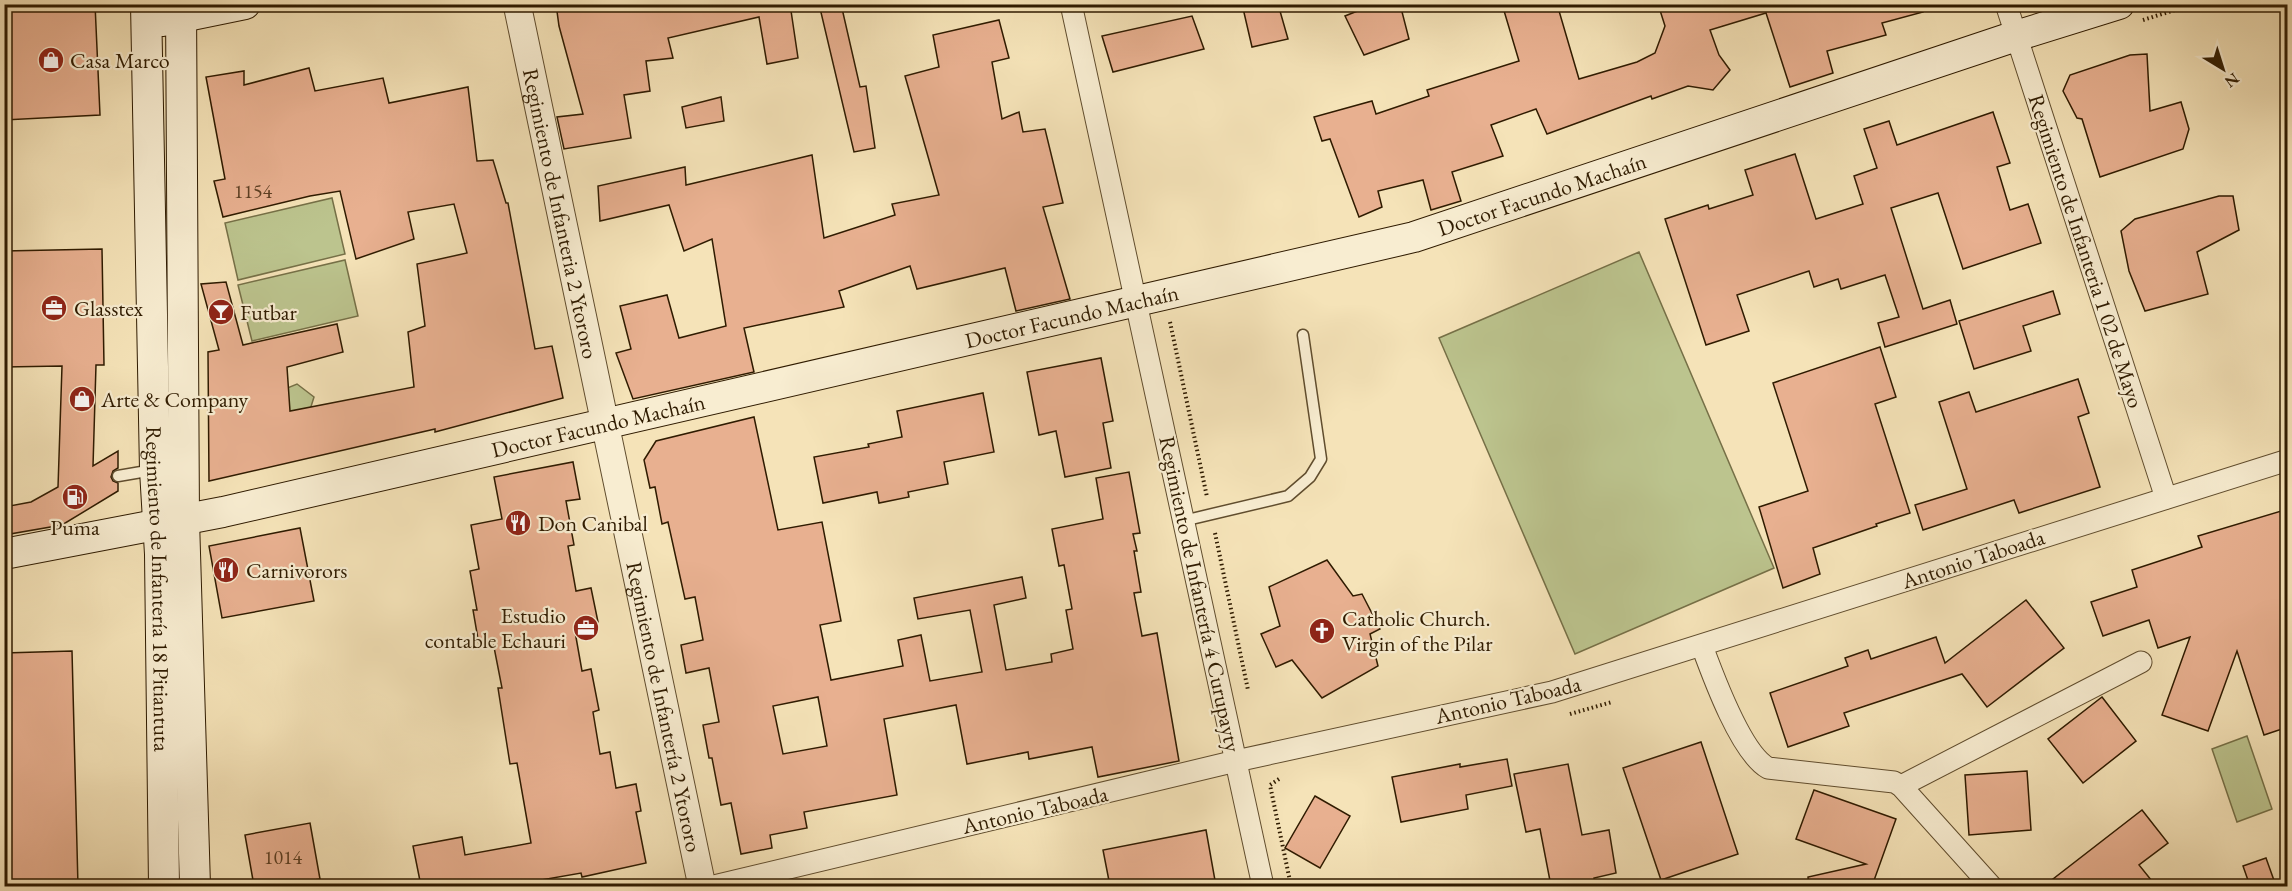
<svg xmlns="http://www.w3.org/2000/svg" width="2292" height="891" viewBox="0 0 2292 891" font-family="'EB Garamond',serif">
  <rect width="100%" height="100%" fill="#f5e3b8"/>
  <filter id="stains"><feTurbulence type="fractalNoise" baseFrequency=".00333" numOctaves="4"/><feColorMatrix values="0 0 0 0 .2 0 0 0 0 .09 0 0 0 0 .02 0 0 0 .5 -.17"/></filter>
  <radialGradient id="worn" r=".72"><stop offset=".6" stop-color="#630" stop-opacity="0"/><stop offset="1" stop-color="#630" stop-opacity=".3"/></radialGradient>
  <g fill="#bcc48e" stroke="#767047" stroke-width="1.5">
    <path d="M332,198L345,254L238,280L225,223Z"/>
    <path d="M1639,252L1774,568L1575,654L1439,338Z"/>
    <path d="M345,260L358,316L252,341L238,285Z"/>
    <path d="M297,384L314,397L304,429L275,393Z"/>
    <path d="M2247,736L2272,809L2237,822L2212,749Z"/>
  </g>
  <g fill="#e8b090" stroke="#2f1b00" stroke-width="1.5" fill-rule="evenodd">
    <path d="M4,4H95L100,115L4,120Z"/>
    <path d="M556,4H790L798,58L767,64L759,17L668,38L673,58L646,61L650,91L624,95L631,138L564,149L557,117L583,114L559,26Z"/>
    <path d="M819,4H841L860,87L866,86L875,148L854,152Z"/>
    <path d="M1242,4H1278L1288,39L1252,47Z"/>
    <path d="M1375,4H1400L1409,39L1364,55L1345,16Z"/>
    <path d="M1502,4H1557L1579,79L1637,62L1655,53L1665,26L1658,4H1922L1923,12L1882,23L1886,35L1827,51L1833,73L1790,87L1766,13L1710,30L1719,55L1730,70L1713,90L1688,86L1652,99L1651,96L1547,134L1536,109L1491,125L1503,156L1452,172L1461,201L1431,210L1423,180L1378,191L1382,207L1359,217L1330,139L1322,141L1314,117L1372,101L1376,114L1429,96L1427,90L1519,61Z"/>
    <path d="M1192,16L1204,49L1113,72L1102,36Z"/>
    <path d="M999,20L1009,58L992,62L1002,119L1019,112L1023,132L1045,129L1063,203L1043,207L1070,299L1016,311L1005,268L917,289L910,266L839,291L844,307L744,328L754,372L633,399L616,353L631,349L620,306L667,295L679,338L726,326L712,239L684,251L669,205L600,221L598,186L685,167L686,185L812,155L824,238L895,215L892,204L939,195L905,76L939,67L933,35Z"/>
    <path d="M2147,54L2150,111L2181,102L2189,129L2183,149L2100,177L2082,119L2077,118L2063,91L2070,75L2130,55Z"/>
    <path d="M309,68L315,91L383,78L389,103L468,87L477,161L493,160L506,203H508L535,349L552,346L563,398L435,432V429L209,481L208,352L219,350L201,284L226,282L243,345L337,324L343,352L287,367L290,411L414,387L408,332L425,326L417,264L467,253L454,204L408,212L414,239L356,259L340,191L310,196L223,217L214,181L225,179L206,77L244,71V85Z"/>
    <path d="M721,97L724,121L686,128L682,107Z"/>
    <path d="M1993,112L2010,163L1997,167L2010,210L2028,204L2041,243L1963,269L1938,193L1891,208L1923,309L1950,300L1957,324L1885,347L1878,323L1899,317L1885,275L1841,289L1838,279L1814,287L1809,271L1737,295L1749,331L1706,345L1665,219L1708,205L1709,209L1753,195L1745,170L1795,154L1816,219L1863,204L1854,176L1877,168L1864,129L1889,121L1897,145Z"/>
    <path d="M2219,196H2233L2239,230L2197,252L2208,294L2145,311L2129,271L2121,231L2135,219Z"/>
    <path d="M102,249L104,365H96L93,466L118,451V468L113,471L111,477L113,481L118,483V491L62,525L4,535V507L31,502L58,487L62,366L4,367V251Z"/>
    <path d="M2053,291L2060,314L2023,326L2031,351L1974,369L1959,321Z"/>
    <path d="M1880,347L1896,397L1875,404L1910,513L1876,524L1877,526L1813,548L1820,574L1783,588L1759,507L1808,491L1773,383Z"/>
    <path d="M1101,358L1113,421L1103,423L1111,468L1065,477L1056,431L1039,435L1027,372Z"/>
    <path d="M2078,379L2089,413L2078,417L2100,487L2019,513L2014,500L1923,530L1915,505L1967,489L1939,402L1969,392L1976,412Z"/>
    <path d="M983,393L994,452L944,462L948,484L908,492L909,497L879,503L877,492L823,503L814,457L869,447L868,444L902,437L897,411Z"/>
    <path d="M754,417L778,530L822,522L841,621L820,625L831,680L903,666L898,640L921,635L930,681L982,672L970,610L918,619L914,598L1022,577L1026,598L994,605L1006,670L1052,662L1051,654L1073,649L1066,610L1072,609L1064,565L1059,566L1052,529L1103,519L1096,478L1129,472L1140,533L1133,534L1137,551H1134L1141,592L1134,593L1142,636L1157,633L1179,761L1098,777L1092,747L1029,759L1028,752L967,764L956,705L884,719L897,795L804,812L807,828L770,835L772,848L741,854L731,803L721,805L712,758H709L703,725L719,722L709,668L686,673L681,645L703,640L695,597L685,599L668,522L662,524L655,487L650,488L644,460L656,441ZM818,697L827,746L783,754L773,706Z"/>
    <path d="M573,462L580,499L566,501L574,545L568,546L576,591L591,588L598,622L574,626L582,671L591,669L599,710L593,712L600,754L610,752L616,788L636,784L641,811L636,812L646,863L582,877L581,873L507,886H421L413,846L462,837L465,855L531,843L517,763L510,764L498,688H502L493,642L479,645L473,610H477L470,571L479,569L471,525L502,519L494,477Z"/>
    <path d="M2288,509V727L2264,735L2237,651L2208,731L2162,715L2190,637L2158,648L2149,620L2103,636L2091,602L2137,587L2132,570L2202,547L2198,536Z"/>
    <path d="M300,528L314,601L222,618L209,546Z"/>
    <path d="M1327,560L1353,596L1362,594L1380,629L1370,634L1378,666L1322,698L1292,660L1276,667L1261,634L1280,626L1269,587Z"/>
    <path d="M2026,600L2064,648L1987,707L1962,674L1844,713L1849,726L1788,747L1770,693L1848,666L1845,658L1868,650L1871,659L1936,637L1945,663Z"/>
    <path d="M72,651L78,886H4V653Z"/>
    <path d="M2102,697L2136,741L2083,783L2048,739Z"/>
    <path d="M1701,742L1738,854L1661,880L1623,768Z"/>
    <path d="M1507,759L1512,786L1466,795L1468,809L1401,822L1392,777L1460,764V767Z"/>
    <path d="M1568,764L1582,835L1609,830L1616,873L1594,878L1595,886H1551L1540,829L1526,832L1514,774Z"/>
    <path d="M2027,771L2031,830L1969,835L1965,775Z"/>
    <path d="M1814,790L1896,819L1872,886H1809L1808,877L1866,864L1796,839Z"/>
    <path d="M1315,796L1350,816L1320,868L1285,848Z"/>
    <path d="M2142,810L2168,843L2139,865L2156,886H2044Z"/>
    <path d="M310,823L320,879L279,886H254L245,835Z"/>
    <path d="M1206,830L1216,886H1110L1103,850Z"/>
    <path d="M2266,858L2276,886H2250L2243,866Z"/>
  </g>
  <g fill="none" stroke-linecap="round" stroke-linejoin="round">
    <g stroke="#604d2e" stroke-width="13">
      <g id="service">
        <path d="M118,476L153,470"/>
        <path d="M1183,521L1288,496L1310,477L1321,459L1303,335"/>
      </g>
    </g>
    <g stroke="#604d2e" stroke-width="23">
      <g id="minor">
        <path d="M1071,4L1263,886"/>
        <path d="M2006,4L2166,498"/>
        <path d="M1702,646C1713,676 1741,753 1768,768L1894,782L1901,786L1991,886"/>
        <path d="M1901,786L2141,662"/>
        <path d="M714,886L1236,761L1552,692L2288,460"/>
      </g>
    </g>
    <g stroke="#604d2e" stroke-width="29">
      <g id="tertiary">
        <path id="s1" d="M517,4L702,886"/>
      </g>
    </g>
    <g stroke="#2f1b00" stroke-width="32">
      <g id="secondary">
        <path id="s2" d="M146,4L155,470L160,554L164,886"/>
        <path d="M181,4L184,520L195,886"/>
        <path d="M162,21L245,4"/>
        <path id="s3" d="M4,554L223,512L1414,237L2016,36L2119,4"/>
      </g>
    </g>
    <g stroke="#2f1b00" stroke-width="4" stroke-dasharray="1.5 3" stroke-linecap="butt">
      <path d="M2143,20L2194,4"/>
      <path d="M1170,322L1207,497"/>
      <path d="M1215,533L1248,690"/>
      <path d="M1570,714L1612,702"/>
      <path d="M1279,779L1270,785L1291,886"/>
    </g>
    <use href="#service" stroke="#f8edd1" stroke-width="10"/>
    <use href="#minor" stroke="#f8edd1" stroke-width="21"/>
    <use href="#tertiary" stroke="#f8edd1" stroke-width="27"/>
    <use href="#secondary" stroke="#f8edd1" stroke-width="30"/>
  </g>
  <defs>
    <g id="shop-disc" transform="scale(1.35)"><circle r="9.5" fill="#8f2418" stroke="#f8edd1"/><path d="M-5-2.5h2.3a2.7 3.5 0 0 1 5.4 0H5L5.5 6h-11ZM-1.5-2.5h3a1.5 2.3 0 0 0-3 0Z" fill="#fff"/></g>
    <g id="office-disc" transform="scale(1.35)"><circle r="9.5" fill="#8f2418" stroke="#f8edd1"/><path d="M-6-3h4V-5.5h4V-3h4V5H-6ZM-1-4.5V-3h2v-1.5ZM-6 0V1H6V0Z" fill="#fff"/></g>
    <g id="bar-disc" transform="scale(1.35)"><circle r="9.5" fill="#8f2418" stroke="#f8edd1"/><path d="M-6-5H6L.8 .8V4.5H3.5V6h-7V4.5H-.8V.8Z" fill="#fff"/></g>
    <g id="fuel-disc" transform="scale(1.35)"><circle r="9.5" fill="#8f2418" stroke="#f8edd1"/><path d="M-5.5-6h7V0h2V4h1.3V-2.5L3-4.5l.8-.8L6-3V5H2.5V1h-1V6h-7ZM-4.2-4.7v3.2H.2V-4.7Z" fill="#fff"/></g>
    <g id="restaurant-disc" transform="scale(1.35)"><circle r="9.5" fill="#8f2418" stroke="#f8edd1"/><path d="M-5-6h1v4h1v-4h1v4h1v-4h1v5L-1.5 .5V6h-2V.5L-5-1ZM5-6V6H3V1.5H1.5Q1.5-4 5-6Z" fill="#fff"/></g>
    <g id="church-disc" transform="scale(1.35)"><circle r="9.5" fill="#8f2418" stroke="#f8edd1"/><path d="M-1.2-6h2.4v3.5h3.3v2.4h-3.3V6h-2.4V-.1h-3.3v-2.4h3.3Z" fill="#fff"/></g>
  </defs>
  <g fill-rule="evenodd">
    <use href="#shop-disc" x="51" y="60"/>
    <use href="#office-disc" x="54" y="308"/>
    <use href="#bar-disc" x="221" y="312"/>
    <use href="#shop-disc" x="82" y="399"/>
    <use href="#fuel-disc" x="75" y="497"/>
    <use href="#restaurant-disc" x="518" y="523"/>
    <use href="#restaurant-disc" x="226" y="570"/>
    <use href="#office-disc" x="586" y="628"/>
    <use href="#church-disc" x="1322" y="631"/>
  </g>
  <g text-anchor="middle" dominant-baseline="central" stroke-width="4.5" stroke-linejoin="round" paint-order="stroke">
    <g font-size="20" fill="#5d4024">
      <text x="253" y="191">1154</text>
      <text x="283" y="857">1014</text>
    </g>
    <g font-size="22" fill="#2f1b00" stroke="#f8edd1" text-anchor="start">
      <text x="70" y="60">Casa Marco</text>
      <text x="74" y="308">Glasstex</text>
      <text x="240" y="312">Futbar</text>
      <text x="101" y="399">Arte &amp; Company</text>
      <text x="538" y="523">Don Canibal</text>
      <text x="75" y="527" text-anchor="middle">Puma</text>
      <text x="246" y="570">Carnivorors</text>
      <text x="566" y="615" text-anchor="end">Estudio<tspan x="566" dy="25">contable Echauri</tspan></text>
      <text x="1342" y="618">Catholic Church.<tspan x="1342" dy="25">Virgin of the Pilar</tspan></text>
    </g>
    <g font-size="22" fill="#2f1b00" stroke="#f8edd1">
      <text stroke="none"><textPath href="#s3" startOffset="1580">Doctor Facundo Machaín</textPath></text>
      <text stroke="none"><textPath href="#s1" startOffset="214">Regimiento de Infanteria 2 Ytororo</textPath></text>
      <text transform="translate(2086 251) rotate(72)">Regimiento de Infanteria 1 02 de Mayo</text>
      <text stroke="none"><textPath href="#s3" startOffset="1094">Doctor Facundo Machaín</textPath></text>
      <text stroke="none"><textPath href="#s3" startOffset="608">Doctor Facundo Machaín</textPath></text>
      <text transform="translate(1973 559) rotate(-18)">Antonio Taboada</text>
      <text stroke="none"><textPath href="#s2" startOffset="585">Regimiento de Infantería 18 Pitiantuta</textPath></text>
      <text transform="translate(1200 594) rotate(78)">Regimiento de Infantería 4 Curupayty</text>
      <text transform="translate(1508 700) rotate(-13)">Antonio Taboada</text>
      <text stroke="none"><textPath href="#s1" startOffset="718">Regimiento de Infantería 2 Ytororo</textPath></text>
      <text transform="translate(1035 810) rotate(-13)">Antonio Taboada</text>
    </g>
  </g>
  <rect width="2292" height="891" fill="none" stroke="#f5e3b8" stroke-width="24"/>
  <rect x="6" y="6" width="2280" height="879" fill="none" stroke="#2f1b00" stroke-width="3"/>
  <rect x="12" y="12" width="2268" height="867" fill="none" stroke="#2f1b00" stroke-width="1.5"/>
  <g transform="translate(2223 69) rotate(142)" stroke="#f8edd1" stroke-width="4.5" paint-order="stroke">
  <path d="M0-4.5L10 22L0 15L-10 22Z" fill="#2f1b00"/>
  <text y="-9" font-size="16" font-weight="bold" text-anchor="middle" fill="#2f1b00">N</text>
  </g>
  <rect width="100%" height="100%" filter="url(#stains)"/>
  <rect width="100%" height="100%" fill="url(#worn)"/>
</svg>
